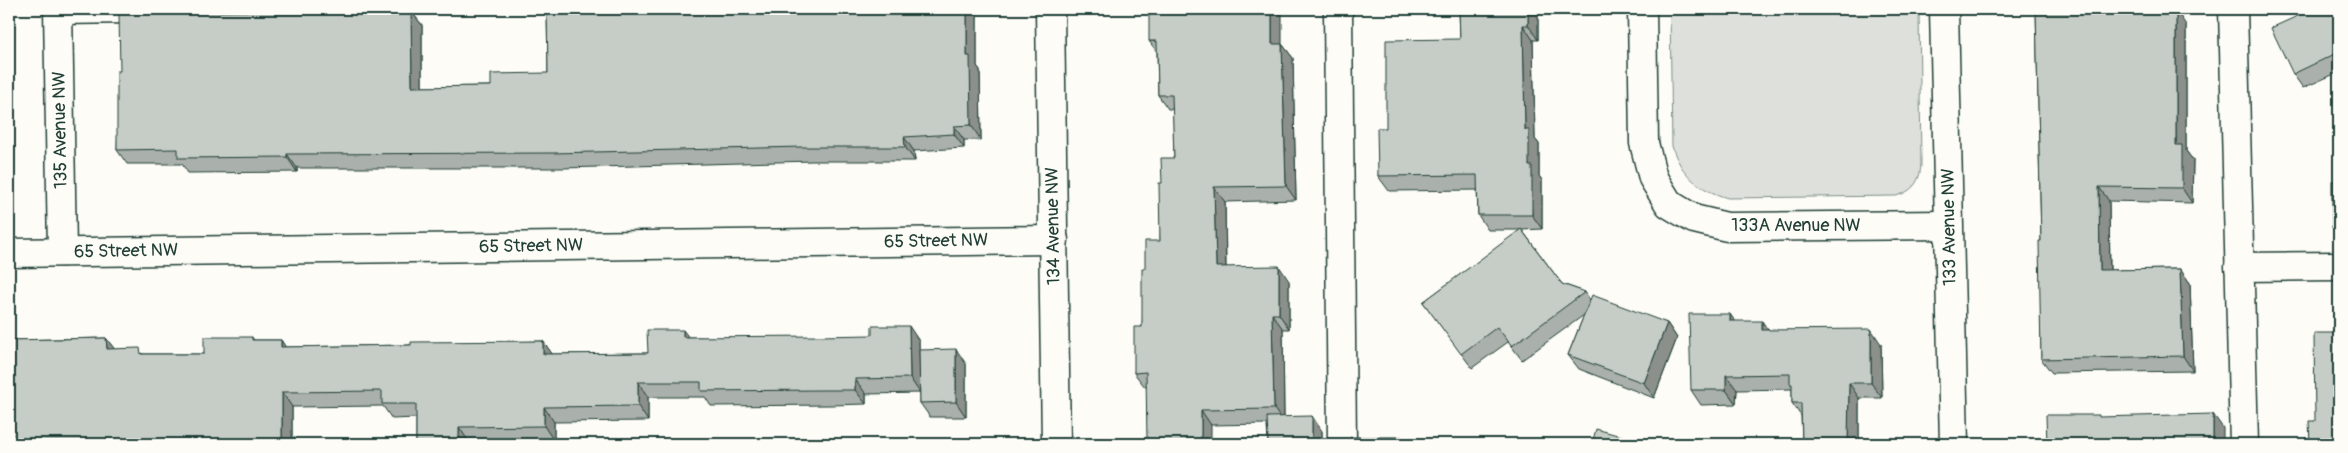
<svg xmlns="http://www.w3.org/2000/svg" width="2348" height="453" viewBox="0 0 2348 453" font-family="Pangolin,sans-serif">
  <rect width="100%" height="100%" fill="#fdfcf7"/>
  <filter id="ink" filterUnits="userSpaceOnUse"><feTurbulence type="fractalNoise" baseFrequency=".02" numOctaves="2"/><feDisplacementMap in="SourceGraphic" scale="10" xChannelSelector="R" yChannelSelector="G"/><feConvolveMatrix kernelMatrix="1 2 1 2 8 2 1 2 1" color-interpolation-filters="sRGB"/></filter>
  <g filter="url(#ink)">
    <path fill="#dde0db" stroke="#7e8e88" d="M1670,9H1919L1921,164C1920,182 1913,191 1896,196L1728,198C1699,190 1681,175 1672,146Z"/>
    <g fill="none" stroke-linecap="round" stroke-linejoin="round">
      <g stroke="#1f3d34" stroke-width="31">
        <g id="minor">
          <path d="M58,9L62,252"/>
          <path d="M1050,9L1056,444"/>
          <path d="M1338,9L1342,444"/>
          <path d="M1642,9L1644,143L1653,178L1669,204L1694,219L1727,227L1948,225"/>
          <path d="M1944,9L1954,444"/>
          <path d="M2233,9L2244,444"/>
          <path d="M58,10L135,9"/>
          <path d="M9,253L1054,240"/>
          <path d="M2239,267L2339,266"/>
        </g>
      </g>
      <use href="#minor" stroke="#fdfcf7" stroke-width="28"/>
    </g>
    <g fill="#aab0ab" stroke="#1f3d34">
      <path d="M547,9H973L977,15V66L980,70L981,140H964V148L914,151L915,161H812L563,168H297V172L188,173L182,164H127L117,150L120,71L276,11L278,13L411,11L422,25V87L491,86L548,73Z"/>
      <path d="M1459,9H1541V12H1538V40H1533L1535,139L1539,144V176L1542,180V229L1522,230L1562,284L1585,292L1590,300L1667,323L1677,338L1654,398L1579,369L1568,355L1584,315L1522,360L1508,342L1472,368L1423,302L1521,230H1488L1478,215L1477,190L1389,191L1378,176L1386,128L1460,39Z"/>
      <path d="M2036,9H2102V11L2186,25V151L2193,160L2192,203L2109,201L2110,270L2180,269L2190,283L2193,371L2052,373L2041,359V241Z"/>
      <path d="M2318,9L2319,10L2339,9V72L2303,88L2293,74Z"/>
      <path d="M1149,41L1282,44L1293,58L1296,200L1225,202L1226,267L1289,281V329H1283L1284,417L1322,431V444H1268L1267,424L1211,425L1146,387H1145L1134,373L1142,327L1145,268L1160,241L1162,183L1174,158L1173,109H1168L1158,95L1157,52Z"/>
      <path d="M2339,181V237L2332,227Z"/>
      <path d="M1735,321L1768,330L1881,344L1882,398H1859V444H1803L1802,443L1801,416L1792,403V389L1737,390L1736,404L1701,405L1691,390Z"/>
      <path d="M252,337L254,340H281L285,347L411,345L543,341L552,354L648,353L689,337L919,341V350L966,364V417H930L920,403V393L866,394V404L831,405L711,406L705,397H648V421L554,422V441L469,442V444H416V418L392,419L383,406L292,407V444H9V340L106,338L114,349L144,354H204Z"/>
    </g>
    <g fill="#8b908b" stroke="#1f3d34">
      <path d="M967,9H973L977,15V66L980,70L981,140L971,125L967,56Z"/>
      <path d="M1272,9H1282V59L1272,44Z"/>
      <path d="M1528,9H1536L1538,12V40L1528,25Z"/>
      <path d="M2092,9H2102V25L2092,11Z"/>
      <path d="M2176,10L2186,25V151L2193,160L2192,203L2182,188L2176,145Z"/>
      <path d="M411,11L422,25V101L412,87Z"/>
      <path d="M1523,25L1533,40L1535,139L1539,144V176L1542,180V229L1532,215L1529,166L1525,130Z"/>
      <path d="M1282,44L1293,58L1296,200L1286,186Z"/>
      <path d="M954,126L964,140V148L954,134Z"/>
      <path d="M904,137L914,151L915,161L905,147Z"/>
      <path d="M287,154L297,168V172L287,157Z"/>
      <path d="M1214,187L1225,202L1226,281L1216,267Z"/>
      <path d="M2099,187L2109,201L2110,284L2100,270Z"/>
      <path d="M1279,266L1289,281V329L1279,314Z"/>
      <path d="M2180,269L2190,283L2193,371L2183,356Z"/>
      <path d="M1272,314L1283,329L1284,423L1274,409Z"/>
      <path d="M1730,314L1740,328L1730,321Z"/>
      <path d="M1762,321L1772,336L1762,330Z"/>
      <path d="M1667,323L1677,338L1654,398L1644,383Z"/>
      <path d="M909,326L919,341L920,393L910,378Z"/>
      <path d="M1871,329L1881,344L1882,398L1871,383Z"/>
      <path d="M683,330L694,344L683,337Z"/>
      <path d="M106,338L117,352L107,349Z"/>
      <path d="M281,340L291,355L281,347Z"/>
      <path d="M543,341L553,355L543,354Z"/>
      <path d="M956,349L966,364V417L956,402Z"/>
      <path d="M1726,375L1737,390L1736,404L1726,390Z"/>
      <path d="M855,379L866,394V404L855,390Z"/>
      <path d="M638,382L648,397V421L638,406Z"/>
      <path d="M1849,383L1859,398V444H1848Z"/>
      <path d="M282,392L292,407V444H282Z"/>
      <path d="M544,407L554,422V441L544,426Z"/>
      <path d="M1201,410L1211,425V444H1201Z"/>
      <path d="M2213,414L2223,428V444H2213Z"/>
      <path d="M1312,416L1322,431V444H1312Z"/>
      <path d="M459,427L469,442V444H459Z"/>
      <path d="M1401,437L1406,444H1401Z"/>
    </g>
    <g fill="#c6cdc7" stroke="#1f3d34">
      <path d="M547,9H967V56H970L971,125L954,126V134L904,137L905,147H802L553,153L287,154V157L178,158V149L117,150V71H120L119,13L276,11V13L411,11L412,87L491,86V74L548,73Z"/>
      <path d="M1149,9H1272V44H1282L1286,186L1214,187L1216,267L1279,266V314H1272L1274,409L1201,410V444H1147L1146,372L1134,373V327H1142V268H1145V241H1160L1159,183H1162L1161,158H1174L1172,95H1158L1157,41H1149Z"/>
      <path d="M1459,9H1528V25H1523L1525,130H1529V166H1532V215H1478L1477,175L1378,176L1377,128H1386V40L1460,39Z"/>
      <path d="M2036,9H2092V11L2176,10V145H2182V188L2099,187L2100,270L2180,269L2183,356L2041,359L2039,241H2041Z"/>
      <path d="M2313,9H2317L2318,11L2321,9H2339V52L2293,74L2271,28Z"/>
      <rect x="2332" y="181" width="7" height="46"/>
      <path d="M1521,229L1562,284L1585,292L1512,346L1497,327L1461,354L1423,302Z"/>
      <path d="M1592,295L1667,323L1644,383L1568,355Z"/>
      <path d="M1689,314H1730V321H1762V330L1871,329V383H1849L1848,444H1806L1802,443L1801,403H1792V384H1790V374L1726,375V390H1691Z"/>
      <path d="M872,326H909L910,378L855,379V390H821L701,391V382H638V406L544,407V426L459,427V444H416V404H382V391L282,392V444H33V441L9,442V340L106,338L107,349L140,348L141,354H204V337H252V340H281V347L411,345V342L543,341V354L648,353L647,330H683V337L820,336L872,335Z"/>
      <path d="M2314,333H2339V444H2310L2309,421H2315Z"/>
      <path d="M956,349V402L920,403L919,350Z"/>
      <path d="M2213,414V444H2047L2046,415H2099V417Z"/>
      <path d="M1312,416V444H1268L1267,417Z"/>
      <path d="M1596,429L1646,443L1645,444H1592Z"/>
      <rect x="1351" y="437" width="50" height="7"/>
    </g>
  </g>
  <g text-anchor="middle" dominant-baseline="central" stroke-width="4" stroke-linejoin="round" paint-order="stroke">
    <g font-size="18" fill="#1f3d34" stroke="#fdfcf7">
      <text transform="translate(60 130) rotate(-91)">135 Avenue NW</text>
      <text x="1796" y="225">133A Avenue NW</text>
      <text transform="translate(1053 226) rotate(-91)">134 Avenue NW</text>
      <text transform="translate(1949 227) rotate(-91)">133 Avenue NW</text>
      <text transform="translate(936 241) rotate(-1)">65 Street NW</text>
      <text transform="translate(531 246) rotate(-1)">65 Street NW</text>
      <text transform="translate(126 251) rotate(-1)">65 Street NW</text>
    </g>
  </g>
  <rect width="2348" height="453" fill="none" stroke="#fdfcf7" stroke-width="30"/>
  <rect x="15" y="15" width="2318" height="423" fill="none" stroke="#1f3d34" stroke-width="2" filter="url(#ink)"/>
</svg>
